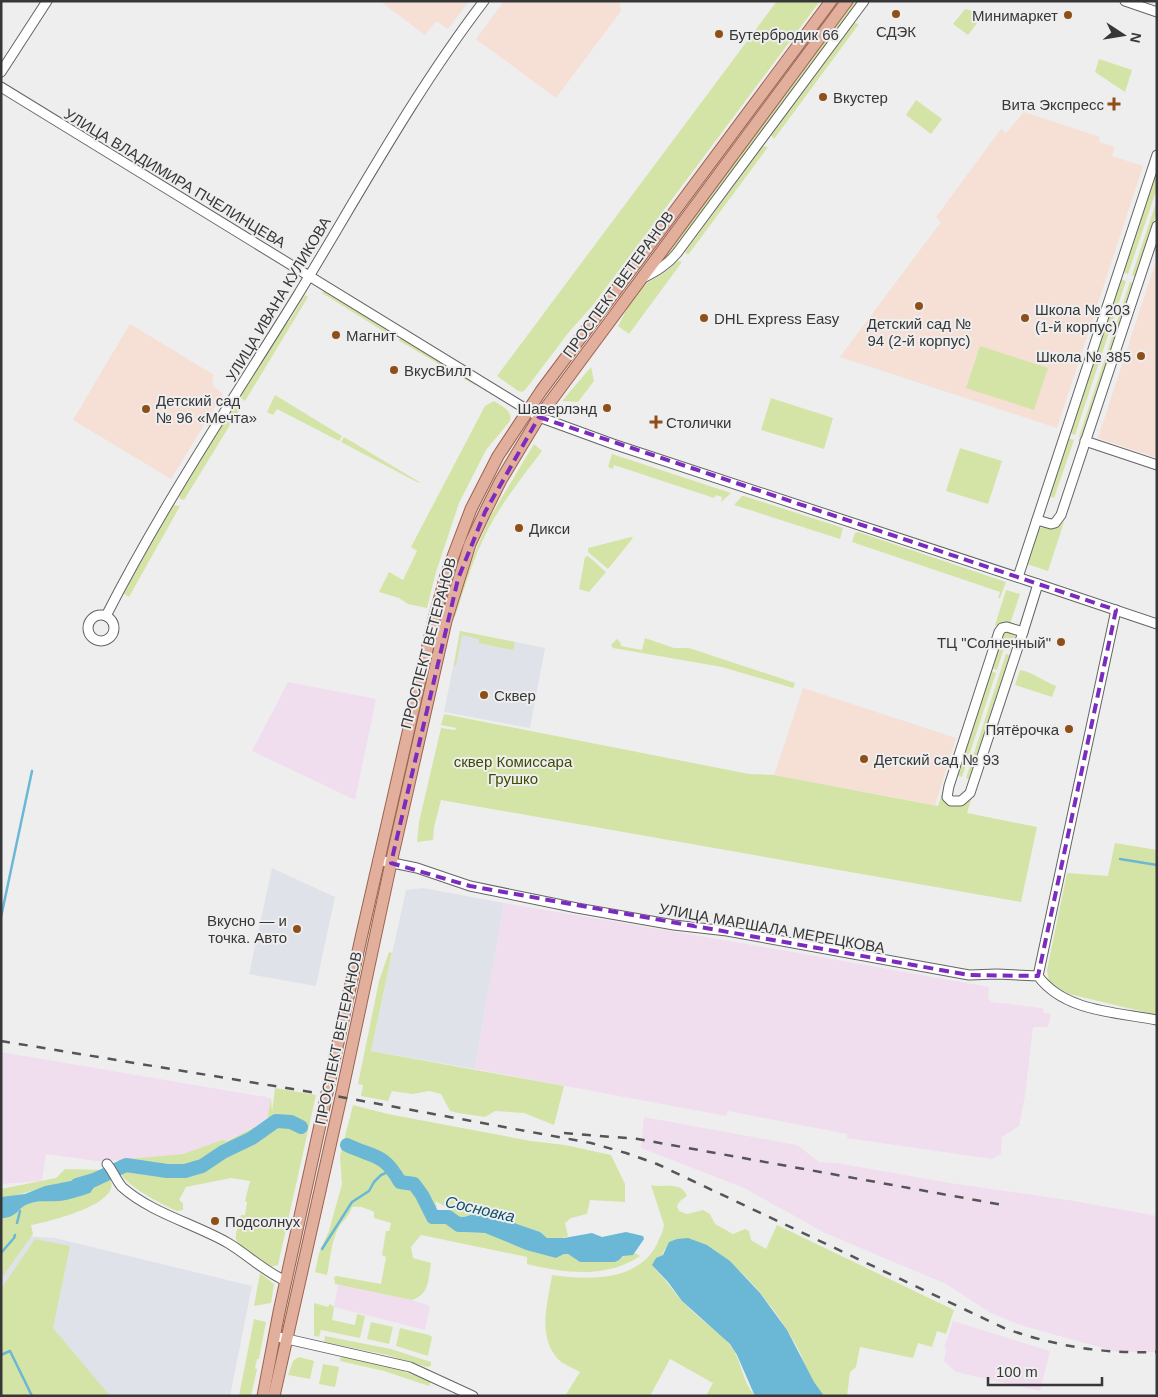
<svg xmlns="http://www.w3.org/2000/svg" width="1158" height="1397" viewBox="0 0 1158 1397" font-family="Helvetica,sans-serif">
  <rect width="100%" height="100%" fill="#eeeeef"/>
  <g fill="#e0e2e9">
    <path d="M460,631L545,648L530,728L444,712Z"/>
    <path d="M272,868L335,897L316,986L249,974Z"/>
    <path d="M423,888L504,903L475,1069L371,1051L406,890Z"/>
    <path d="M26,1236L55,1238L252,1286L230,1396H1V1268Z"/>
  </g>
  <g fill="#f0deef">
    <path d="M288,682L376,699L355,800L252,751Z"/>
    <path d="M504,903L736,942L989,987L988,998L992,1002L1042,1008L1044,1010L1043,1013L1051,1014L1048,1027H1033L1025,1096L1019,1126L1002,1137L1001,1154L992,1159L847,1138V1134L728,1111L726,1116L475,1069Z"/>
    <path d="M1,1052L271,1098L267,1121L226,1141L222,1140L183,1154L143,1159L97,1161L46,1154L42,1181L1,1184Z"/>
    <path d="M644,1117L797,1145L819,1162L837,1163L950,1183L1068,1200L1157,1216V1352H1117L1020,1325L991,1313L946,1284L825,1233L744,1188L641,1148Z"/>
    <path d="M338,1285L412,1300L430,1306L425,1330L334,1307Z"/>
    <path d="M953,1321L1050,1351L1040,1391L956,1372L944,1361L946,1349L944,1348Z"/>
  </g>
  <g fill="#f6dfd4">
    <path d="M380,1H469L448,29L436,21L425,35Z"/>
    <path d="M504,1H619L621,11L556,98L476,39Z"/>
    <path d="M1024,112L1100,137L1099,142L1115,147L1112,156L1143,166L1057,428L840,357L941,222L936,217L1001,129L1006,133Z"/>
    <path d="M1157,258V458L1098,438Z"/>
    <path d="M130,324L214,375L212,381L214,387L223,394L171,479L73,420Z"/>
    <path d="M803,688L956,738L935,805L774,775Z"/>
  </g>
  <g fill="#d4e4a6" fill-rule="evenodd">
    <path d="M777,1H820L593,305L569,332L525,390L522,392L518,391L497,376Z"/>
    <path d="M854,1H859L669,257L658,266Z"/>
    <path d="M965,9L984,14L968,35L953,24Z"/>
    <path d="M854,23L859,24L774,139L771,135Z"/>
    <path d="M1099,59L1132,70L1125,92L1095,72Z"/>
    <path d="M916,100L942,119L931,134L906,115Z"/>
    <path d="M763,146L768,147L688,255L685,252Z"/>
    <path d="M1157,169V188L1128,274L1123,272Z"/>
    <path d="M1157,200V212L1135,277L1132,275Z"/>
    <path d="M678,261L682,262L629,334L618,326L629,305L642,288L647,283L667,271Z"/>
    <path d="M1120,279L1126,281L1075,435L1070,433Z"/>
    <path d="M1130,282L1133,283L1082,438L1079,437Z"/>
    <path d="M324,290L391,330L392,333L391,336L322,293Z"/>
    <path d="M305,295L308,297L245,401L241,398L240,395L278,333L290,320Z"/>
    <path d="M403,337L461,373L478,387L398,340Z"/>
    <path d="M980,346L1048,368L1034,410L966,388Z"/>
    <path d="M591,367L594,381L578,402L562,401Z"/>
    <path d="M275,395L342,436L339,441L277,409L273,415L267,412Z"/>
    <path d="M771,398L833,418L824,449L761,430Z"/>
    <path d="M494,401C502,406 513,411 510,421L486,450L459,503L436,572L427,608L408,604L399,598L379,592L389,572L403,580L417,551L411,547L485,406Z"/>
    <path d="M237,405L241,407L184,500L180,499L179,494L233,406Z"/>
    <path d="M344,437L421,483L417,482L341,442Z"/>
    <path d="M1068,438L1074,440L1054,498L1049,496Z"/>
    <path d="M534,444L542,451C519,481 496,510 481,544C470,568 463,593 455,617L453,615L468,568L490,517Z"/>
    <path d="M960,448L1002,461L988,504L946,491Z"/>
    <path d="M612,454L731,493L721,502L722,497L716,495L714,498L614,465L613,469L608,467Z"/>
    <path d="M742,496H744L843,528L840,539L734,505Z"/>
    <path d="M173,505L180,506L129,597L123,593Z"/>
    <path d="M1064,522L1048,571L1027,564L1038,529L1043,527H1058Z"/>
    <path d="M858,532L1006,582L1000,598H998L1000,592L852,542L855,533Z"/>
    <path d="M631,537L633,538L608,569L588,552V548Z"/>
    <path d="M588,556L606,572L589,592L579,589L585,557Z"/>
    <path d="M1006,590L1020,594L1010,624L999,627L995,625Z"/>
    <path d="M460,631L515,642L513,650L479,643V639L462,635L456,666L454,665Z"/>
    <path d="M1007,631L1011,632L1015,636L1011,650L1004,648L997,670L991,668L1003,633Z"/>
    <path d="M645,638L674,648H689L795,683L793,688L722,667L613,648L611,645L617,639L620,642L621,646L642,650Z"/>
    <path d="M1006,654L1010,655L969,779L966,778Z"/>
    <path d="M1020,670C1033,672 1043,681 1056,686L1052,697L1015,685Z"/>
    <path d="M990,671L996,673L962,777L956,775Z"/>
    <path d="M444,714L749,774L774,775L938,806L943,791L945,799L954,806L964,805L972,797L967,813L1037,827L1021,902L441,800L434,827L433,840L417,842L419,822L441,728L455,730L456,728L441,725Z"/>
    <path d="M1115,843L1157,850V1015L1069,994L1049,982L1047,970L1067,873L1108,876Z"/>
    <path d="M389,952L392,953L371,1051L564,1086L554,1125L524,1113L495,1111L485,1117L458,1113L450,1111L441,1094L429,1091L413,1094L392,1091L388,1101L361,1096L363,1085L358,1084L379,981Z"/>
    <path d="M275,1088L316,1095L278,1265L270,1267C261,1261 238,1249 236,1239C235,1232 240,1221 241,1215H245L247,1202L245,1201L250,1181L231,1178L186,1187L179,1200L183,1203V1210L177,1211C163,1205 126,1186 120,1172C119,1169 119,1164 118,1160L183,1154L222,1140L227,1141L267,1121L271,1098L272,1112Z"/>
    <path d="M353,1105L388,1114L531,1141L565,1145L611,1155L625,1184V1202L590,1200L587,1214L571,1218L565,1223L568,1236L562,1238H547L540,1232L517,1224L484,1210L464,1217L450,1216L448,1208L435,1201L437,1207H433L416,1181L401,1179L388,1157L344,1140Z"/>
    <path d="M342,1147L382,1162L392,1171L399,1183L413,1186L426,1205L432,1219L444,1218L449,1224L464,1232L485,1233L526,1250L556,1258L564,1254H568L580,1262H615L626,1255H633L635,1253L640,1256C607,1279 563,1273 527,1264V1257L421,1235L411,1247L413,1258L431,1263C428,1279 430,1294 412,1300L335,1284L334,1277L337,1276L381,1284L386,1257L382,1255L386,1231H389L391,1223L374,1218V1212C366,1208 361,1206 352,1207C349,1218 341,1221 337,1231C331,1244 330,1261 327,1275L315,1272L319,1253L329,1231L342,1184L340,1157Z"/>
    <path d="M65,1169L102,1170C106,1172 110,1177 111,1182C118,1205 47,1222 31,1225L33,1234L1,1279V1189L56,1178ZM59,1183L90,1193L69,1199L42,1201L26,1204L14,1196Z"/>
    <path d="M651,1185C664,1188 681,1181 687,1196L680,1201L677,1206L679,1211L687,1214L703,1210L710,1214L715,1224L733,1234L745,1229L749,1231L751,1240L766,1249L777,1225L954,1310L946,1334L937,1331L932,1347L918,1343L913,1358L860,1347L856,1367L850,1372L847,1396H824C811,1386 804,1359 796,1345C774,1306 744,1269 707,1245L665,1249L655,1269C668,1282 677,1297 690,1309C703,1322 719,1331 730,1345C742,1359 742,1384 756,1396H706L713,1383L670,1359L650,1396H565L580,1372C573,1368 562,1364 557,1358C537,1334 548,1303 552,1275C588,1280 638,1282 657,1244C660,1237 663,1232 664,1225Z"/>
    <path d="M35,1239L70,1246L53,1328L110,1396H1V1289Z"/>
    <path d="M260,1273L274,1284L271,1303L254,1306Z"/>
    <path d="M314,1303L328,1307L330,1304L334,1307L332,1320L355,1325L357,1314L365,1316L360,1338L321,1330L319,1337L314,1336Z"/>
    <path d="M254,1319L266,1322L259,1359H257L255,1368L257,1369L251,1396H239Z"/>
    <path d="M371,1322L393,1327L389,1344L367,1339Z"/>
    <path d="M400,1328L429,1335L432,1337L428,1356L396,1346Z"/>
    <path d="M325,1336L391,1349L431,1362V1366L427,1367L387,1355L324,1342Z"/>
    <path d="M341,1356L385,1365L431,1381L429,1386L384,1371L340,1361Z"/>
    <path d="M299,1357L314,1361L310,1379L288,1375L293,1361Z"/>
    <path d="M323,1364L339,1367L335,1387L319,1384Z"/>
  </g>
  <g fill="#6ab8d5">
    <path d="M86,1178L94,1180L95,1186L90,1193C80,1196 70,1200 59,1201C49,1202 38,1200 28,1204C18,1207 18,1218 1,1218V1197L25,1194L45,1186Z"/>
    <path d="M481,1210L490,1211L517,1224L540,1232L547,1238H564L592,1233L602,1237L626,1232L643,1236L644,1239L633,1255L623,1256L619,1260L615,1262H580L568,1254H564L556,1258L526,1250L485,1233L464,1232L449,1224L452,1220L450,1216L464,1217L480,1212Z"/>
    <path d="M688,1238L707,1245L730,1261L760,1293L787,1330L814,1382L824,1396H756L754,1394L737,1355L730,1344L682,1301L668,1282L652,1265L656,1258L663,1255L669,1242L677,1239Z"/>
  </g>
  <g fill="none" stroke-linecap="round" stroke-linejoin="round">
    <g stroke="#6ab8d5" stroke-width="2.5">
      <path d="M1120,859L1157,865"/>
      <path d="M1,917L32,771"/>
      <path d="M17,1223L20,1211"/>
      <path d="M322,1249L352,1202L369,1191L374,1182L381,1175L393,1170"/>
      <path d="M1,1253L14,1238L15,1235"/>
      <path d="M1,1355L10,1351L32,1396"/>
    </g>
    <g stroke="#6ab8d5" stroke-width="14">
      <path d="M347,1145C374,1158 383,1152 400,1182L414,1184L422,1195L433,1217H448L459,1225H469"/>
      <path d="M77,1185L94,1180L126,1165L167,1171H185L202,1166L223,1152L252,1138L276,1121L291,1122L301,1127"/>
    </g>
    <g stroke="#646465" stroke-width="11">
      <g id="minor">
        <path d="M1125,1L1157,12"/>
        <path d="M1,72L47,1"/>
        <path d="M1,87L539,417L613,444L1038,584L1157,624"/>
        <path d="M643,278C657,271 667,265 677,253L864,1"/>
        <path d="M1085,441L1157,465"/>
        <path d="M1037,520L1051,524L1055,523L1061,515L1157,226"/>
        <path d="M1018,577L1157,155"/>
        <circle cx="101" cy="628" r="13"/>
        <path d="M106,616C162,506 231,403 296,298C357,198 413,94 484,1"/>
        <path d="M1007,627L1023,632L970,793L961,801H951L947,797L949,786L999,632L1002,628Z"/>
        <path d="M1023,632L1038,584"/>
        <path d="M378,860L417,868L470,886L577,908L674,925L727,931L969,975L997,974L1038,976C1065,1012 1116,1012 1157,1020"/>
        <path d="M1038,976L1116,610"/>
        <path d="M107,1164C113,1171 116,1180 122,1187C151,1213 195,1224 228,1243C248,1255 265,1272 286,1281"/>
        <path d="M274,1336L410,1367L473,1396"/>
      </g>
    </g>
    <g stroke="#9b634f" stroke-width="13">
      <g id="major">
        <path d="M263,1396L279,1312L361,938L434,619L446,575L471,509L498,456L541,391L831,1"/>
        <path d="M274,1396L341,1097L391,863L446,621L470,544L485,512L501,480L539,417L847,1"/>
      </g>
    </g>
    <use href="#minor" stroke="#fff" stroke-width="9"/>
    <use href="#major" stroke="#e3af9d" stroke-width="11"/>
    <g stroke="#555556" stroke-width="2.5" stroke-dasharray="9 9" stroke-linecap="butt">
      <path d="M1,1041L341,1097L591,1143L626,1153L657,1164L1004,1328C1054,1346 1103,1354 1157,1352"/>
      <path d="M564,1133L638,1139L1003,1205"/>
    </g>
  </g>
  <path fill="none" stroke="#7b2cbf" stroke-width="4" stroke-dasharray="10 6" stroke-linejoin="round" d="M539,417L1116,610L1038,976L969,975L470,886L391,863L458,579L485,512Z"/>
  <g fill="#8f4f19" stroke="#eeeeef" stroke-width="2">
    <circle cx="896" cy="14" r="5"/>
    <circle cx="1068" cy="15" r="5"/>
    <circle cx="719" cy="34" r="5"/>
    <circle cx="823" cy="97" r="5"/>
    <path d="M1111.5 96.5h5v5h5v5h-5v5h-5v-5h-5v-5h5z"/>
    <circle cx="919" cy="306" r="5"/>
    <circle cx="704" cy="318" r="5"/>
    <circle cx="1025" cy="318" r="5"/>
    <circle cx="336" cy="335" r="5"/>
    <circle cx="1141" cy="356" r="5"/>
    <circle cx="394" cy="370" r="5"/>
    <circle cx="607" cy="408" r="5"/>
    <circle cx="146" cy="409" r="5"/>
    <path d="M653.5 414.5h5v5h5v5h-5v5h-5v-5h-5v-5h5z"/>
    <circle cx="519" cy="528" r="5"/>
    <circle cx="1061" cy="642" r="5"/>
    <circle cx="484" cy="695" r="5"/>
    <circle cx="1069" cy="729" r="5"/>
    <circle cx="864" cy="759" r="5"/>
    <circle cx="297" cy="929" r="5"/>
    <circle cx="215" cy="1221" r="5"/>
  </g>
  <g text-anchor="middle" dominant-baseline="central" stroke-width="4" stroke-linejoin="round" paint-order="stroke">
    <g font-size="15" fill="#373738" stroke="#eeeeef" text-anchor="start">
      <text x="1058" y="15" text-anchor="end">Минимаркет</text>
      <text x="896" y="31" text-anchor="middle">СДЭК</text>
      <text x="729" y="34">Бутербродик 66</text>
      <text x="833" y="97">Вкустер</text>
      <text x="1104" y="104" text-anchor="end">Вита Экспресс</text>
      <text x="1035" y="309">Школа № 203<tspan x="1035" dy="17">(1-й корпус)</tspan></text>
      <text x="714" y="318">DHL Express Easy</text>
      <text x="919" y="323" text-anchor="middle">Детский сад №<tspan x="919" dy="17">94 (2-й корпус)</tspan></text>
      <text x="346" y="335">Магнит</text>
      <text x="1131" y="356" text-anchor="end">Школа № 385</text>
      <text x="404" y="370">ВкусВилл</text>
      <text x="156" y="400">Детский сад<tspan x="156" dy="17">№ 96 «Мечта»</tspan></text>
      <text x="597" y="408" text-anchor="end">Шаверлэнд</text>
      <text x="666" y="422">Столички</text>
      <text x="529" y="528">Дикси</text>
      <text x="1051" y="642" text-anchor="end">ТЦ "Солнечный"</text>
      <text x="494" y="695">Сквер</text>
      <text x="1059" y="729" text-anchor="end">Пятёрочка</text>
      <text x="874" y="759">Детский сад № 93</text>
      <text x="287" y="920" text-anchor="end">Вкусно — и<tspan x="287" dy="17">точка. Авто</tspan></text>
      <text x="225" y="1221">Подсолнух</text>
    </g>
    <g font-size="15" fill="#373738" stroke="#eeeeef">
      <text transform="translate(175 178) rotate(31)">УЛИЦА ВЛАДИМИРА ПЧЕЛИНЦЕВА</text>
      <text transform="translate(618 284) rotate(-54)">ПРОСПЕКТ ВЕТЕРАНОВ</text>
      <text transform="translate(278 299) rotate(-59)">УЛИЦА ИВАНА КУЛИКОВА</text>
      <text transform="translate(428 643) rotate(-75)">ПРОСПЕКТ ВЕТЕРАНОВ</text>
      <text transform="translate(772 928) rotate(10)">УЛИЦА МАРШАЛА МЕРЕЦКОВА</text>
      <text transform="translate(338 1038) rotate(-78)">ПРОСПЕКТ ВЕТЕРАНОВ</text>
    </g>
    <g font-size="15" fill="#404c00" stroke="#eeeeef">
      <text x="513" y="761">сквер Комиссара<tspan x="513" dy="17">Грушко</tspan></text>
    </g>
    <g font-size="16" font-style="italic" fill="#105267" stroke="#eeeeef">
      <text transform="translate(480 1209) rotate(13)">Сосновка</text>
    </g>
  </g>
  <rect width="1158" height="1397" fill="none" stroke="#373738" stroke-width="5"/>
  <g transform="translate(1123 35) rotate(102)" stroke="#eeeeef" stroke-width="4" paint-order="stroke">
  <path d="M0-4L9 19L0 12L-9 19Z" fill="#373738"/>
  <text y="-8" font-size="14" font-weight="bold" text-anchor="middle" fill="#373738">N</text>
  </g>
  <path d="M988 1377v8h114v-8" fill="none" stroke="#373738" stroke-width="2.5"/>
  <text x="996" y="1377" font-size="15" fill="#373738" stroke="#eeeeef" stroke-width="4" paint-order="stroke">100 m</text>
</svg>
